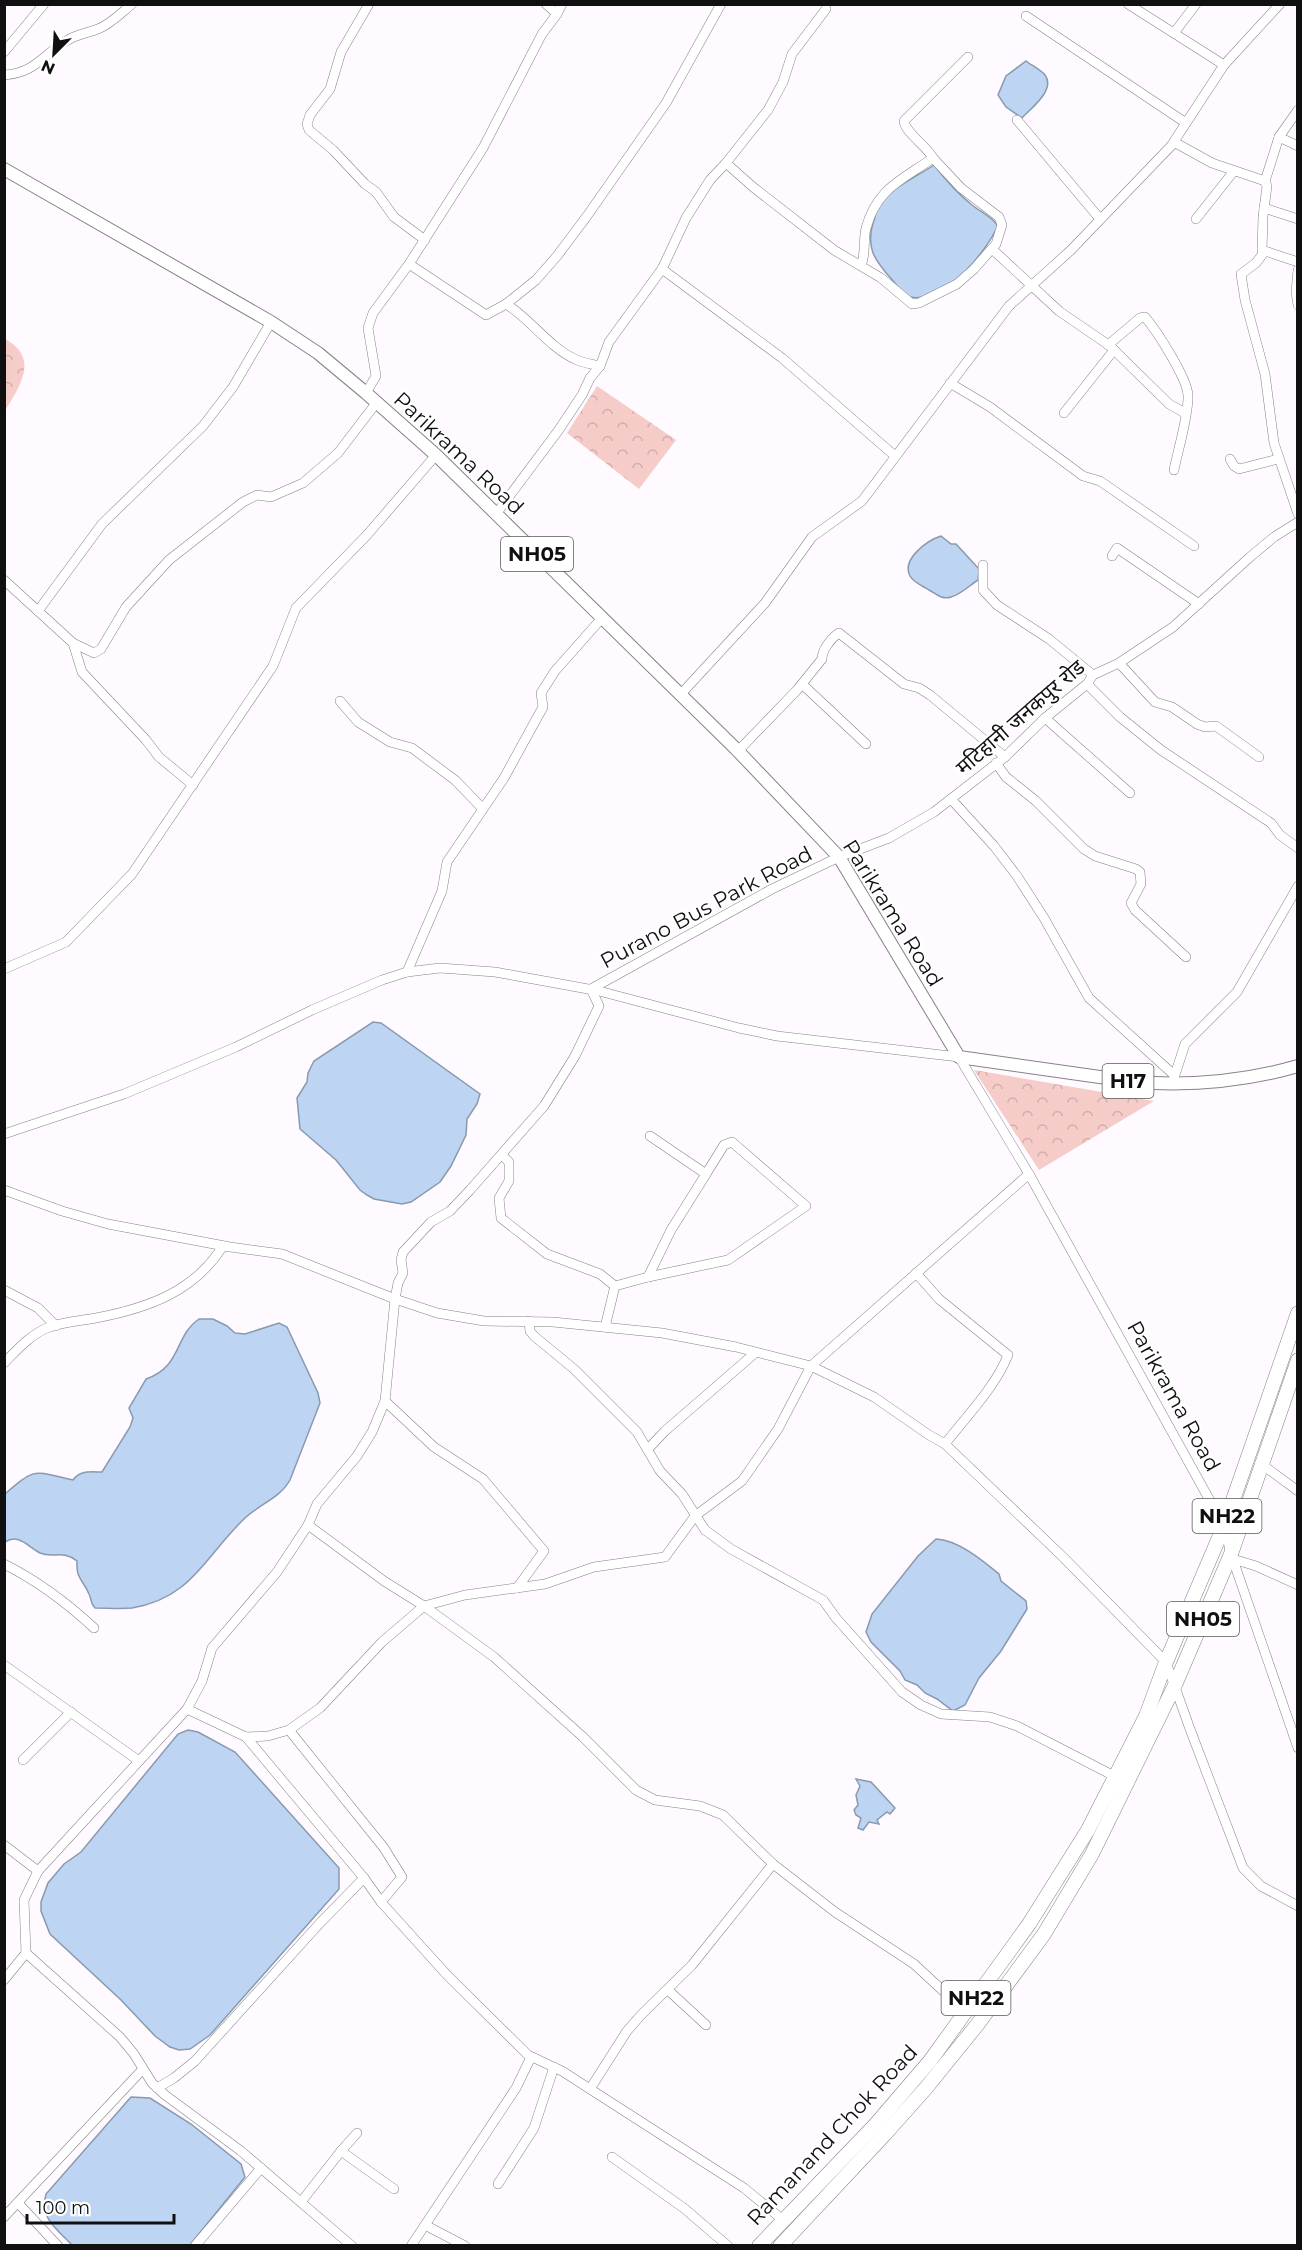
<svg xmlns="http://www.w3.org/2000/svg" width="1302" height="2250" viewBox="0 0 1302 2250" font-family="Montserrat,'Noto Sans Devanagari',sans-serif">
  <defs>
    <pattern id="park-crowns" width="20" height="18" patternUnits="userSpaceOnUse" patternTransform="scale(1.5)"><rect width="20" height="18" fill="#f5ccc8"/><path d="M2 6a3 3 0 1 1 6 0M12 15a3 3 0 1 1 6 0" fill="none" stroke="#d1aeab"/></pattern>
  </defs>
  <rect width="100%" height="100%" fill="#fefaff"/>
  <g fill="url(#park-crowns)">
    <path d="M5,339C40,358 20,386 5,411Z"/>
    <path d="M597,386L676,440L639,489L567,433Z"/>
    <path d="M974,1070L1154,1101L1039,1170Z"/>
  </g>
  <g fill="#bdd4f2" stroke="#8999ae" stroke-width="1.5">
    <path d="M1026,61C1031,65 1041,70 1045,75C1056,90 1031,108 1022,118L1006,107L998,95L1006,76Z"/>
    <path d="M934,165C945,179 958,194 972,205C982,213 991,216 998,226C985,253 945,304 910,297C903,295 898,287 894,282C874,260 864,247 875,217C876,212 878,205 881,200C886,192 924,172 934,165Z"/>
    <path d="M941,536L951,544H956L979,569L978,580C970,585 960,595 951,597C942,600 936,594 929,590C923,586 914,583 910,576C901,559 928,540 941,536Z"/>
    <path d="M373,1022L381,1023L480,1094L477,1104L467,1119L466,1135L451,1166L440,1182L411,1202L402,1204L374,1199L367,1195L360,1190L336,1160L300,1129L297,1098L307,1082L308,1073L314,1061Z"/>
    <path d="M199,1319H213L227,1326L235,1333L245,1334L279,1323L287,1327L318,1393L320,1403L290,1480C280,1498 260,1504 245,1518C205,1556 192,1598 132,1608C120,1609 107,1608 95,1608C90,1603 92,1600 89,1594C83,1579 76,1580 77,1561C62,1549 54,1559 40,1553C28,1547 19,1533 5,1542V1494C36,1467 33,1471 73,1480C80,1470 90,1472 102,1472L130,1427L133,1418L129,1408L146,1379C182,1367 174,1336 199,1319Z"/>
    <path d="M936,1539C958,1540 982,1560 999,1574L1001,1581L1026,1601L1027,1609L1001,1651L979,1678L965,1705L953,1711L937,1699L925,1693L917,1685L905,1680L900,1671L871,1642L866,1632L872,1614L918,1556Z"/>
    <path d="M188,1730L198,1732L235,1752L339,1868V1889L210,2035L190,2049L179,2050L170,2047L155,2036L121,2000L50,1934L41,1911V1902L48,1883L64,1864L81,1852L178,1734Z"/>
    <path d="M856,1779L871,1782L895,1808L890,1814L887,1812L877,1820L879,1824L869,1822L863,1830L858,1828L861,1818L856,1815L854,1810L858,1805L856,1795L860,1786Z"/>
    <path d="M131,2097L150,2098L191,2124L241,2164L245,2177L190,2245H72C57,2229 39,2218 46,2194Z"/>
  </g>
  <g fill="none" stroke-linecap="round" stroke-linejoin="round">
    <g stroke="#868287" stroke-width="10">
      <g id="minor">
        <path d="M369,4L341,52L330,89L310,115L307,124L309,130L333,150L365,184L376,192L394,217L425,240"/>
        <path d="M546,4L557,14L562,4"/>
        <path d="M1128,4L1224,65"/>
        <path d="M1026,16L1186,123"/>
        <path d="M1174,33L1196,4"/>
        <path d="M4,52L44,4"/>
        <path d="M4,75C36,73 43,54 68,40C77,34 88,33 98,29C111,24 121,13 132,4"/>
        <path d="M1017,120L1100,219"/>
        <path d="M1279,137L1298,146"/>
        <path d="M1174,142L1212,163L1265,181L1279,137L1298,110"/>
        <path d="M933,158C926,145 906,134 904,121L968,57"/>
        <path d="M726,163L753,187L834,250L881,278L912,304L919,303L957,284L974,269L996,244L1002,225L999,217L961,188L933,158C902,180 877,188 866,228C863,240 866,254 861,266"/>
        <path d="M1265,181L1267,186L1263,217L1262,250L1298,262"/>
        <path d="M1264,208L1298,219"/>
        <path d="M1196,219L1234,171"/>
        <path d="M992,249L1059,311L1110,346L1169,404L1185,413"/>
        <path d="M1264,252L1256,263L1241,274L1245,300L1265,374L1274,443L1298,514"/>
        <path d="M409,264L486,315L506,304C531,319 549,348 577,360C584,363 592,364 600,366"/>
        <path d="M662,269L782,358L895,456"/>
        <path d="M1298,270L1296,292L1298,305"/>
        <path d="M506,304L536,280L557,256L587,216L666,103L721,4"/>
        <path d="M1108,345L1140,318L1145,317C1157,331 1187,378 1188,395C1189,414 1178,450 1174,470"/>
        <path d="M950,383L990,407L1083,476L1100,481L1194,546"/>
        <path d="M366,393L376,376L368,328L373,313L409,264L483,148L542,34L557,14"/>
        <path d="M1064,413L1114,350"/>
        <path d="M1230,459L1234,466L1239,469L1278,459"/>
        <path d="M496,514L558,431L582,395L590,378L600,366L609,342L662,269L686,218L710,180L726,163L768,110L783,82L792,54L826,9"/>
        <path d="M1112,556L1117,548L1199,604"/>
        <path d="M983,565V590L997,605L1049,639L1093,675"/>
        <path d="M4,580L73,643L82,672L146,740L159,757L193,785"/>
        <path d="M38,611L102,524L203,426L233,387L271,322"/>
        <path d="M73,643L94,653L101,649L126,607L169,560L243,502L257,495L271,497L303,483L338,453L377,402"/>
        <path d="M1119,663L1155,702L1172,707L1197,724L1205,727L1216,726L1259,757"/>
        <path d="M802,684L866,744"/>
        <path d="M1087,684L1120,717L1161,750L1271,823L1280,835L1298,848"/>
        <path d="M681,694L765,603L812,537L862,501L1009,306L1071,250L1171,146L1224,65L1280,4"/>
        <path d="M340,701L358,722L390,742L412,748L455,780L483,809L504,778L543,707L541,693L555,671L602,618"/>
        <path d="M1045,718L1130,793"/>
        <path d="M738,751L797,690L822,659C822,650 831,638 839,633L904,684L919,688L930,695L1005,757"/>
        <path d="M996,763L1006,777L1036,801L1084,849L1095,856L1136,869L1140,872L1141,884L1131,903L1135,910L1186,957"/>
        <path d="M951,799L994,846L1017,876L1044,918L1089,998L1173,1074"/>
        <path d="M4,969L66,942L132,874L273,666L296,608L367,535L436,455"/>
        <path d="M407,972L442,891L447,862L483,809"/>
        <path d="M1174,1078L1185,1044L1237,992L1298,886"/>
        <path d="M4,1134L124,1094L236,1047L312,1010L382,980L407,972L440,968L495,972L599,991L739,1028L777,1036L959,1057L1029,1174L1224,1526L1231,1554L1298,1748"/>
        <path d="M502,1155L509,1162V1181L499,1198L501,1218L547,1254L600,1274L615,1286"/>
        <path d="M4,1190L62,1211L108,1224L230,1247L282,1254L395,1299L437,1313L484,1321L553,1322L662,1333L736,1347L811,1366L874,1397L929,1435L945,1444L1064,1558L1166,1662L1190,1729L1243,1868L1261,1886L1298,1906"/>
        <path d="M916,1273L939,1299L1008,1355C996,1386 966,1417 945,1444"/>
        <path d="M648,1277L728,1260L806,1206L732,1142L724,1145L706,1174"/>
        <path d="M4,1290L38,1308L56,1326"/>
        <path d="M529,1321L530,1331L534,1336L574,1369L637,1432L660,1471L682,1494L705,1530L731,1549L823,1600L836,1618L902,1692L921,1705L941,1714L990,1717L1017,1726L1118,1778"/>
        <path d="M605,1327L615,1286L648,1277L671,1230L706,1174L650,1136"/>
        <path d="M4,1363C17,1350 30,1335 47,1328C62,1322 80,1321 96,1318C148,1308 194,1292 223,1246"/>
        <path d="M385,1401L434,1447L483,1479L544,1551L517,1588"/>
        <path d="M648,1449L665,1431L755,1353"/>
        <path d="M1260,1463L1298,1491"/>
        <path d="M308,1525L384,1581L424,1606L494,1657L583,1737L636,1790L655,1800L700,1806L723,1815L773,1864L692,1965L641,2015L627,2031L590,2089"/>
        <path d="M1233,1559L1256,1566L1298,1585"/>
        <path d="M4,1564C38,1581 66,1602 94,1628"/>
        <path d="M4,1665L139,1761"/>
        <path d="M187,1709L246,1737L364,1878L381,1902L447,1975L528,2055L562,2071L744,2188L783,2220"/>
        <path d="M289,1730L384,1848L402,1877L381,1902"/>
        <path d="M246,1737L268,1736L289,1730L320,1708L382,1642L424,1606L465,1595L545,1584L594,1567L665,1557L695,1516L742,1481L778,1429L811,1366L1029,1174"/>
        <path d="M23,1760L71,1712"/>
        <path d="M4,1845L38,1871"/>
        <path d="M773,1864L835,1912L914,1964L966,2012"/>
        <path d="M4,1980L26,1953"/>
        <path d="M668,1990L706,2025"/>
        <path d="M157,2088L174,2078L195,2061L320,1923L364,1878"/>
        <path d="M341,2151L394,2189"/>
        <path d="M612,2157L685,2209L728,2246"/>
        <path d="M498,2184L534,2128L554,2067"/>
        <path d="M301,2202L341,2151L357,2133"/>
        <path d="M18,2203L58,2246"/>
        <path d="M4,2217L143,2069"/>
        <path d="M425,2225L465,2246"/>
        <path d="M195,2246L261,2168"/>
        <path d="M352,2246L241,2151L165,2095L152,2083L134,2054L120,2037L26,1953L24,1900L38,1871L187,1709L202,1681L212,1648L277,1572L308,1525L317,1504L357,1456L372,1432L385,1401L395,1299L398,1283L403,1273L401,1260L403,1252L431,1222L450,1211L470,1190L544,1106L575,1056L599,1006L591,989L772,889L839,857L889,838L934,812L1005,757L1045,718L1087,684L1093,675L1119,663L1173,627L1250,557L1274,537L1298,522"/>
        <path d="M411,2246L516,2088L531,2057"/>
      </g>
    </g>
    <g stroke="#868287" stroke-width="14">
      <path id="major" d="M4,169L271,322L318,353L366,393L436,455L736,749L839,857L959,1057L1135,1082C1189,1086 1246,1081 1298,1066"/>
    </g>
    <g stroke="#868287" stroke-width="15">
      <g id="highway">
        <path d="M759,2246L876,2124L930,2061L1029,1924L1088,1830L1146,1716L1166,1662L1224,1526L1298,1313"/>
        <path d="M780,2246L885,2134L926,2088L977,2025L1044,1934L1092,1854L1175,1685L1231,1554L1298,1360"/>
      </g>
    </g>
    <use href="#minor" stroke="#fff" stroke-width="9"/>
    <use href="#major" stroke="#fff" stroke-width="12"/>
    <use href="#highway" stroke="#fff" stroke-width="14"/>
  </g>
  <g text-anchor="middle" dominant-baseline="central" stroke-width="4.5" stroke-linejoin="round" paint-order="stroke">
    <g fill="#fff" stroke="#585858" stroke-width="1.5">
      <rect x="501" y="537" width="72" height="34" rx="4.5"/>
      <rect x="1102.5" y="1064" width="51" height="34" rx="4.5"/>
      <rect x="1192.5" y="1499" width="69" height="34" rx="4.5"/>
      <rect x="1167" y="1602" width="72" height="34" rx="4.5"/>
      <rect x="941.5" y="1981" width="69" height="34" rx="4.5"/>
    </g>
    <g font-size="20" font-weight="bold" fill="#111011">
      <text x="537" y="554">NH05</text>
      <text x="1128" y="1081">H17</text>
      <text x="1227" y="1516">NH22</text>
      <text x="1203" y="1619">NH05</text>
      <text x="976" y="1998">NH22</text>
    </g>
    <g font-size="21" fill="#111011" stroke="#fff">
      <text transform="translate(459 453) rotate(43)">Parikrama Road</text>
      <text transform="translate(1020 717) rotate(-41)">मटिहानी जनकपुर रोड</text>
      <text transform="translate(706 907) rotate(-28)">Purano Bus Park Road</text>
      <text transform="translate(893 913) rotate(58)">Parikrama Road</text>
      <text transform="translate(1174 1396) rotate(61)">Parikrama Road</text>
      <text transform="translate(832 2135) rotate(-47)">Ramanand Chok Road</text>
    </g>
  </g>
  <rect width="1302" height="2250" fill="none" stroke="#111011" stroke-width="12"/>
  <g transform="translate(54 54) rotate(204)" stroke="#ffffff" stroke-width="4.5" paint-order="stroke">
  <path d="M0-4.5L10 22L0 15L-10 22Z" fill="#111011"/>
  <text y="-9" font-size="16" font-weight="bold" text-anchor="middle" fill="#111011">N</text>
  </g>
  <path d="M27 2214v9h147v-9" fill="none" stroke="#111011" stroke-width="3"/>
  <text x="36" y="2214" font-size="18" fill="#111011" stroke="#ffffff" stroke-width="4.5" paint-order="stroke">100 m</text>
</svg>
